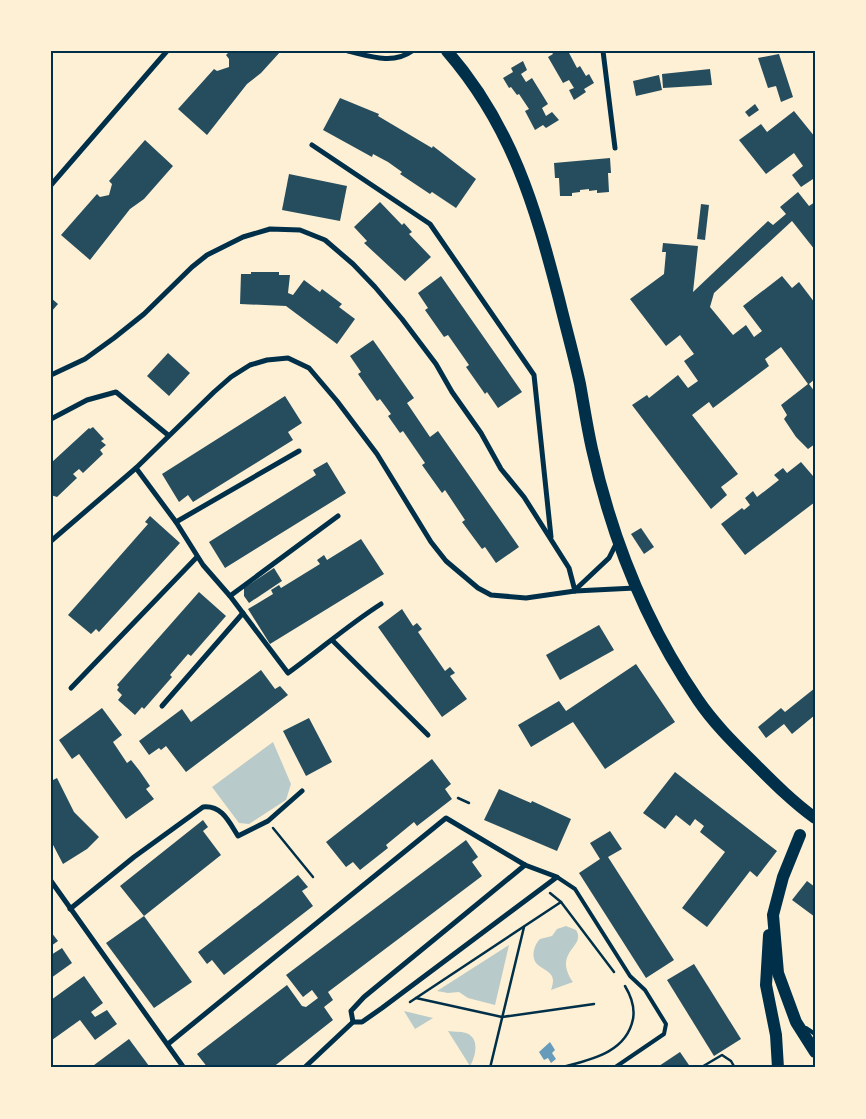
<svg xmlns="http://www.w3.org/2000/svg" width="866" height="1119" viewBox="0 0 866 1119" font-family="'Varela Round',sans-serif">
  <rect width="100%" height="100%" fill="#fdf0d5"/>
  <g fill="#b9caca">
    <path d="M273,742L291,784L286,800L249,824L239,823L212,787Z"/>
    <path d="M566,926L576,930C587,947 552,951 573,982L551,990C557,974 549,973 538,965C530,958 534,945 540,939L552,936L557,929Z"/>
    <path d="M509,945L495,1005L468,998L459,992L448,993L437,991Z"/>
    <path d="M404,1011L433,1018L415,1029Z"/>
    <path d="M448,1031C454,1032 460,1031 466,1033C480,1038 476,1056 470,1066Z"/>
  </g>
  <path fill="#669bbc" d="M550,1042L555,1050L552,1053L556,1059L551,1063L548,1058L544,1060L539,1052Z"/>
  <g fill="#264d5e">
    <path d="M230,51H281L261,73L247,84L207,135L178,109L214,69L217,71L229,67V59L226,55Z"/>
    <path d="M551,51H568L577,68L580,66L586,76L589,74L594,83L584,89L586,92L574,100L569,90L574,88L569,80L563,83L548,57L553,54Z"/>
    <path d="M779,54L793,97L781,102L776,86L768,88L758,58Z"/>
    <path d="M523,61L527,70L521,74L526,82L532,78L548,104L542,108L546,116L552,112L559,120L546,128L543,125L535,130L525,111L529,109L519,94L517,95L511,87L509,88L503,78L513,72L511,68Z"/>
    <path d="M710,69L712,85L663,88L662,74Z"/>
    <path d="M659,75L662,90L636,96L633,81Z"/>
    <path d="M340,98L379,114L378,116L432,148L433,146L476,179L456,208L432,192L430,194L400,174L402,172L388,162L373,154L372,157L323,130Z"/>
    <path d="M755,104L759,110L749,117L745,112Z"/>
    <path d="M794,111L815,137V181L813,179L801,187L792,175L803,166L794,153L766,174L739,140L761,124L767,132Z"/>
    <path d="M145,140L173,166L144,199L130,209L90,260L61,235L97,194L100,197L109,195L112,184L109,181Z"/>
    <path d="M610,158L611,173H608L609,192L597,193V190L589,191V189L580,190V192L572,193V196H560L559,178H555L554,163Z"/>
    <path d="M289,174L347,186L340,221L282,210Z"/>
    <path d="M798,192L809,206L815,202V250L792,221L714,293L710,307L733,335L746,325L754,337L762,331L743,306L782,276L792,288L799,282L815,303V379L809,384L815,392V444L808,449L796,437L784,419L787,415L781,405L808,384L781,347L765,359L769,366L713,408L709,402L692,415L738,474L721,487L727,495L711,509L632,405L647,395L649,398L678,375L688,388L698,381L684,361L694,354L680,335L666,346L630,299L664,274L666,252H662L663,243L698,246L693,292L768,221L773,225L786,214L780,207Z"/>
    <path d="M380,202L402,225L404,223L412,232L409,234L431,257L405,281L364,243L367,241L354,227Z"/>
    <path d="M701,204L709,205L705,240L697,239Z"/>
    <path d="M251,272H279V275H290L288,293L293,295L304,280L320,292L322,289L342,304L339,307L355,319L337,344L286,306L240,304L241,274H251Z"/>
    <path d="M441,276L522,392L498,408L487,392L485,394L466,367L469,365L448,335L444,337L425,310L428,308L418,293Z"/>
    <path d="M51,298L58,304L51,312Z"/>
    <path d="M373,340L414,398L407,403L430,437L438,431L519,547L496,563L485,547L482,549L462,522L465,520L445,490L442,493L422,465L425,463L403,431L400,433L388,416L391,414L380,399L377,401L358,374L361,372L350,356Z"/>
    <path d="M168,353L190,373L169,396L147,376Z"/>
    <path d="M285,396L302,423L288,432L293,440L193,502L188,495L179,502L162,474Z"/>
    <path d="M93,427L104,439L101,441L106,445L100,450L103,454L83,473L79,469L73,474L77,478L57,497L51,495V463L89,428L90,429Z"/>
    <path d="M327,462L346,493L225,568L209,542L316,475L313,470Z"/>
    <path d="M801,462L813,476L815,475V502L745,555L721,524L742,508L744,510L750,505L745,498L753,491L757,497L779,480L774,475L783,468L787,473Z"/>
    <path d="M150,516L180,543L99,632L96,629L91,634L68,615L148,524L145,522Z"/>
    <path d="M641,528L654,547L644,554L631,534Z"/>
    <path d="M361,539L384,574L270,644L248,609L273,594L271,590L279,585L281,588L320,564L317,560L324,555L327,560Z"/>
    <path d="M274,568L282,581L249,603L244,596V588Z"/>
    <path d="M199,592L226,616L191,656L188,654L170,675L172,677L144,709L142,707L135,715L118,700L122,695L117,690L119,687L117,685Z"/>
    <path d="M402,609L413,626L417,623L422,629L418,632L445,671L450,667L455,673L450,676L467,699L442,717L378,627Z"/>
    <path d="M599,625L614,650L560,680L546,655Z"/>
    <path d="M636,664L675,722L605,769L573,722L531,747L518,725L559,701L566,711Z"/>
    <path d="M261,670L275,689L280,686L288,695L186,772L166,746L161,750L159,748L149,755L139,741L182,709L191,722Z"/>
    <path d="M815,688V715L792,734L784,724L766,738L758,727L781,708L785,712Z"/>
    <path d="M102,708L122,735L113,742L127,763L131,760L139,770L150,786L146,789L154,799L126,819L79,754L72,759L59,740Z"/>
    <path d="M309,718L332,762L306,776L283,731Z"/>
    <path d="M432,759L451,784L445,789L452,799L417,826L414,822L386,845L388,848L360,870L353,862L346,867L326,842Z"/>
    <path d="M675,772L777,851L757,877L750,871L707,927L682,908L725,852L700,832L704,826L695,819L690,826L676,815L665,829L643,813Z"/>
    <path d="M57,778L74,812L99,837L87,849L63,864L51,841V781Z"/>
    <path d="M499,789L531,803L532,801L571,819L557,851L484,820Z"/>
    <path d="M203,820L208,827L203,831L221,855L144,916L120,886Z"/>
    <path d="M610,831L622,849L608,857L674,960L646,978L579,873L600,859L590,843Z"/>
    <path d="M466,840L478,857L472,862L482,876L328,992L333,1000L324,1007L333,1020L272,1068H208L197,1054L287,985L302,1006L306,1007L318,998L312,990L303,997L286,975Z"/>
    <path d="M298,875L308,887L302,891L313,906L224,975L212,960L207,964L198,952Z"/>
    <path d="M807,881L815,887V917L792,900Z"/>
    <path d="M144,916L192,982L154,1008L106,943Z"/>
    <path d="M51,932L58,941L51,946Z"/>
    <path d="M62,948L72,963L51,978V955Z"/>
    <path d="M694,964L741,1039L714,1056L667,980Z"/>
    <path d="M84,976L103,1003L91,1012L95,1017L107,1010L117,1024L95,1040L80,1020L52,1040L51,1000Z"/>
    <path d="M129,1039L149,1066L146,1068H90Z"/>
    <path d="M680,1052L691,1068H656Z"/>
  </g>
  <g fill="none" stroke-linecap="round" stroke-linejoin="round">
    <g stroke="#003049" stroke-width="2.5">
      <path d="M458,798L469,803"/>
      <path d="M273,828L313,877"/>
      <path d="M550,893L561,902"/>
      <path d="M416,998L502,1017L594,1004"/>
      <path d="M410,1002L561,902L614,972"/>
      <path d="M490,1068L524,927"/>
      <path d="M559,1068C588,1060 626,1054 633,1019C635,1008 631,996 625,986"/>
      <path d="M700,1068L722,1055L731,1061L735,1068"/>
    </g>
    <g stroke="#003049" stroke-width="4">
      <path d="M557,877L575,889L630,976L645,990L666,1024L664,1034L614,1068"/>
      <path d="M806,1028L815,1034"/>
    </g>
    <g stroke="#003049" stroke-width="5">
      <path d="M348,51C369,56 393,65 412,51"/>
      <path d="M603,51L615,148"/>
      <path d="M312,145L430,224L534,375L551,537"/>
      <path d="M51,185L167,51"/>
      <path d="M51,375L85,359L114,338L144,314L192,267L207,255L243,237L270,229L300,230L325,240L353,264L375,287L402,319L436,364L452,392L481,433L501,469L524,497L569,568L575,591"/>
      <path d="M51,419L87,400L116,392L168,435"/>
      <path d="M136,468L176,522L203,565L230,596L288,673C320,650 348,625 381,604"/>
      <path d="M176,522L299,451"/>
      <path d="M51,541L136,468L214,392L231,377L250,365L267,360L288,358L309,368L337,401L377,454L431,542L446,561L478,588L491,595L526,598L575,591L635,588"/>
      <path d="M575,590L609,558L617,542"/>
      <path d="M230,596L338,516"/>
      <path d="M333,641L428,735"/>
      <path d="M71,688L197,557"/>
      <path d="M162,706L243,613"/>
      <path d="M51,881L184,1068"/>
      <path d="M70,909L134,857L203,807C222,805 229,822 238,836L268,821L302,791"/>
      <path d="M353,1022L351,1011L364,997L525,865"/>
      <path d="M168,1044L446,818L525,865L557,877L382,1008L362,1022H353L304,1068"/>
    </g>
    <g stroke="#003049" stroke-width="12">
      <path d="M447,51C512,126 535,206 559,299C566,328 574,356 580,384C584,406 587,427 592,449C612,539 646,624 698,700C715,725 736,745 756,765C775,784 793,802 815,818"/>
      <path d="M800,835L783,877L773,915L778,973L796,1022L815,1052"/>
      <path d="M769,935L766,985L776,1035L778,1068"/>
    </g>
  </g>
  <rect width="866" height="1119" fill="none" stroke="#fdf0d5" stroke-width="105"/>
  <rect x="52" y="52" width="762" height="1014" fill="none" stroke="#003049" stroke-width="2"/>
</svg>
